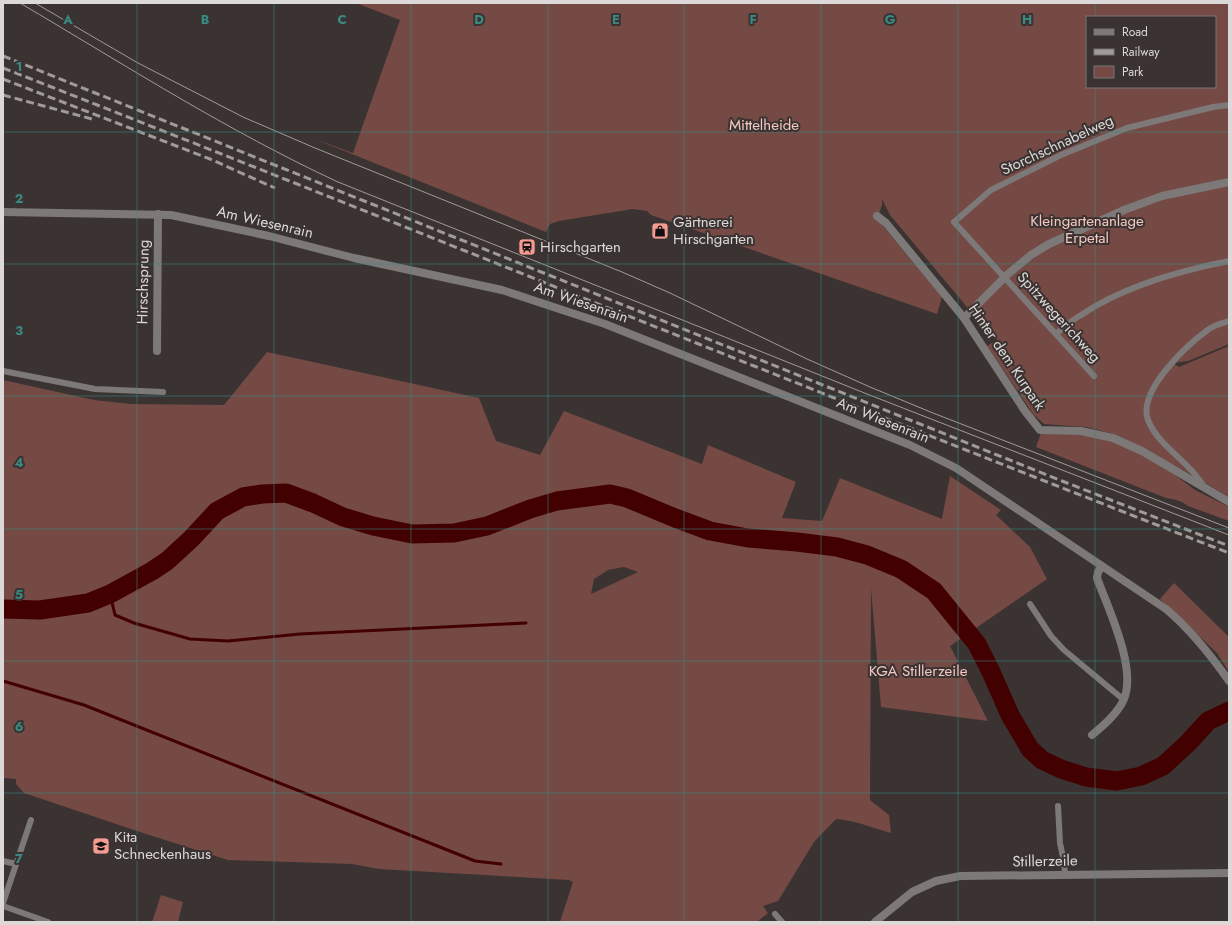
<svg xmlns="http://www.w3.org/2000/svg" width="1232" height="925" viewBox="0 0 1232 925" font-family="Jost,sans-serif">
  <rect width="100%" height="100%" fill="#3a3332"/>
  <g fill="#754944" fill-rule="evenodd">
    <path d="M356,3H1229V344L1188,361L1173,363L1179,367L1229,346V497L1183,470L1114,434L1086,427L1044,424L1033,414L987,346L995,341L1013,367L1015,366L998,341L972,313L890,215L882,199V205L877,219L942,297L937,314L651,215L647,211L633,209L559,221L550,224L546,232L312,138L353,153L400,20ZM1087,17H1215V87H1087Z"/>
    <path d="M267,352L479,398L496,441L540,455L564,411L702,464L708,445L796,482L782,518L822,521L840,478L942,519L950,476L1001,510L996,515L1030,547L1047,579L950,646L988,721L881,707L871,588L870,800L889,815L891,833C872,828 855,820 836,819L814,842L778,901L763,906L768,913L757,922H560L573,882L569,880L379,869L352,864L228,860L140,832L24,793L16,784V779L3,778V380L94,400L131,404L224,405ZM624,567L638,572L591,594L594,579L608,570Z"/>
    <path d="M1041,433L1081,435L1112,441L1141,454L1174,474L1195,490L1229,507V521L1188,506C1182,501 1174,499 1166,498L1036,447Z"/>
    <path d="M1174,583L1229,637V672L1217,653L1160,599Z"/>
    <path d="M161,895L183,902L178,922H152Z"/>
  </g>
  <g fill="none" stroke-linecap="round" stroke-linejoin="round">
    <g stroke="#430001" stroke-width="3">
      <path d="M110,594L115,615L134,623L190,639L228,641L300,634L526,623"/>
      <path d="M3,681L84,705L475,861L501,864"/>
    </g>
    <path stroke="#430001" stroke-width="19" d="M3,609L40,610L88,603L110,594L152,571L167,561L191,539L217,511L243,497L262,494L286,493L313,503L343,517L373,526L412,534L454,533L487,526L530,509L557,501L610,494L627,498L675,518L710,531L748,538L797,542L837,547L867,555L901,569L934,591L977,644L991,672L1010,715L1030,749L1042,760L1061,769L1086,777L1117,781L1141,776L1163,766L1188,743L1208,721L1229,711"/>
    <g stroke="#7d7979" stroke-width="6">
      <path d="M1056,334C1064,327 1072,320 1081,315C1124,286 1178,271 1229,261"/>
      <path d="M3,371L95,389L163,392"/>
      <path d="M1094,376L954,222L991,190L1061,155L1127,128L1213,107L1229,105"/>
      <path d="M1203,485C1199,480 1196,475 1192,471C1177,454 1157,442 1148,420C1137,391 1188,344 1209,329C1214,325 1223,323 1229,321"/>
      <path d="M1030,604L1051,636L1064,650L1124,700"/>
      <path d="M1058,806L1060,843L1064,862L1065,875"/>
      <path d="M3,861L16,864"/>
      <path d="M3,903L31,820"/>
      <path d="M3,906L48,922"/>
      <path d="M775,914L782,922"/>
    </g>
    <g stroke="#7d7979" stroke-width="8">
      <path d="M3,212L171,215L269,236L354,258L502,290L605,324L910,445L956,468L1166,609C1191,630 1210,654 1229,681"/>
      <path d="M877,216L886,223L964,318L1025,411L1040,430L1081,431L1113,438L1142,451L1229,502"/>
      <path d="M964,318L1008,274L1031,255L1049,244L1124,210L1162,196L1229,182"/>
      <path d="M157,351L158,214"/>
      <path d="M1092,735C1104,725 1118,713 1124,699C1137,668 1108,608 1097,578L1098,572L1102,566"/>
      <path d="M875,922L912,892L936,881L960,876L1229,873"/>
    </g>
    <g stroke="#a09a99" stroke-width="1">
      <path d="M20,3C125,65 228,131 338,182L867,394L1229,535"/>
      <path d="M35,3L138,63L243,117L315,148L622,272L670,293L807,359L870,387L933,413L1229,528"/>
    </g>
    <g stroke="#a09a99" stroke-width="3" stroke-dasharray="8 4" stroke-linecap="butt">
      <path d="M3,56L1062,481L1229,546"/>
      <path d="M3,68C412,228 819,394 1229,553"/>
      <path d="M3,79L210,159L275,188"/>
      <path d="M3,95L92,119"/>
    </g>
  </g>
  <path fill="none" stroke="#388a83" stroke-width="1" stroke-opacity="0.55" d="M137,3V922M274,3V922M411,3V922M548,3V922M684,3V922M821,3V922M958,3V922M1095,3V17M1095,87V922M3,132H1229M3,264H1229M3,396H1229M3,529H1229M3,661H1229M3,793H1229"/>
  <defs>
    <g id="shop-square" transform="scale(0.9)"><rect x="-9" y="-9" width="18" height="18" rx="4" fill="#f59c91" stroke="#3a3332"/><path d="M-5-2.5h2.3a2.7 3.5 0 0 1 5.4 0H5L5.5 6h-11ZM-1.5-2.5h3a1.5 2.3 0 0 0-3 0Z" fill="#111"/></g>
    <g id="station-square" transform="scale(0.9)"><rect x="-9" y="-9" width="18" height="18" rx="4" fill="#f59c91" stroke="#3a3332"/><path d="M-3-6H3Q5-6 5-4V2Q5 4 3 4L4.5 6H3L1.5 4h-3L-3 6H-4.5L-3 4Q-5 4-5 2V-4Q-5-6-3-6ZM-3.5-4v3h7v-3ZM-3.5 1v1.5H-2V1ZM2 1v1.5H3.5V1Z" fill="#111"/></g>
    <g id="school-square" transform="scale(0.9)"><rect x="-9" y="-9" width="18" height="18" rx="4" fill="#f59c91" stroke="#3a3332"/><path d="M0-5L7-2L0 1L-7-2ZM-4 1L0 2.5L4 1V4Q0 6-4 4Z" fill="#111"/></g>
  </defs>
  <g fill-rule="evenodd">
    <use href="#shop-square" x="660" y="231"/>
    <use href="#station-square" x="527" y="247"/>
    <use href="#school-square" x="101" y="846"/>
  </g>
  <g text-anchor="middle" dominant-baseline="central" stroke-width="4" stroke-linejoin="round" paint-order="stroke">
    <g font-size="15" fill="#f4c8c1" stroke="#3a3332">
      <text x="764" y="125">Mittelheide</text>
      <text x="1087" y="221">Kleingartenanlage<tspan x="1087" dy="17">Erpetal</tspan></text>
      <text x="918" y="671">KGA Stillerzeile</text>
    </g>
    <g font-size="15" fill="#ddd9d8" stroke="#3a3332">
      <text transform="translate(1057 145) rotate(-25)">Storchschnabelweg</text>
      <text transform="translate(265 222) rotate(13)">Am Wiesenrain</text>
      <text transform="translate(143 282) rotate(-89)">Hirschsprung</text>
      <text transform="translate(581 302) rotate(19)">Am Wiesenrain</text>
      <text transform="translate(1059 317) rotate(48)">Spitzwegerichweg</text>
      <text transform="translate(1007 357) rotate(56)">Hinter dem Kurpark</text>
      <text transform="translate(883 420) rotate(22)">Am Wiesenrain</text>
      <text transform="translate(1045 861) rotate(-1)">Stillerzeile</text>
    </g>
    <g font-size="15" fill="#ddd9d8" stroke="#3a3332" text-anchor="start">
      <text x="673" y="222">Gärtnerei<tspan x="673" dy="17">Hirschgarten</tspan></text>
      <text x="540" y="247">Hirschgarten</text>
      <text x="114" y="837">Kita<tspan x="114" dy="17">Schneckenhaus</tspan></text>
    </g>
  </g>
  <g font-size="13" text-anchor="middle" font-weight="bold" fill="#388a83" stroke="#3a3332" stroke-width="4" stroke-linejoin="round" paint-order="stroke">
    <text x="68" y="24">A</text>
    <text x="205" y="24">B</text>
    <text x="342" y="24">C</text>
    <text x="479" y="24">D</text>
    <text x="616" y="24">E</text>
    <text x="753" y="24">F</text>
    <text x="890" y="24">G</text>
    <text x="1027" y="24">H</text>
    <text x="19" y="71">1</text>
    <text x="19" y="203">2</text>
    <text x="19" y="335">3</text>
    <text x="19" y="467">4</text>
    <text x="19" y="599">5</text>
    <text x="19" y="731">6</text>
    <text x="19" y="863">7</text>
  </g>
  <rect width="1232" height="925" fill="none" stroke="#ddd9d8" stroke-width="8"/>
  <rect x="1086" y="16" width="130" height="72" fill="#3a3332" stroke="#7b7574"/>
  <rect x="1094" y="29" width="20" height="6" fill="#7d7979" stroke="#7b7574"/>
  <text x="1122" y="36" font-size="12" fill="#ddd9d8">Road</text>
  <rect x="1094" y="49" width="20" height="6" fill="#a09a99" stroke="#7b7574"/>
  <text x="1122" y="56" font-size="12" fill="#ddd9d8">Railway</text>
  <rect x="1094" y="66" width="20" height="12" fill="#754944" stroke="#7b7574"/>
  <text x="1122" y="76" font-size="12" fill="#ddd9d8">Park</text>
</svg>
